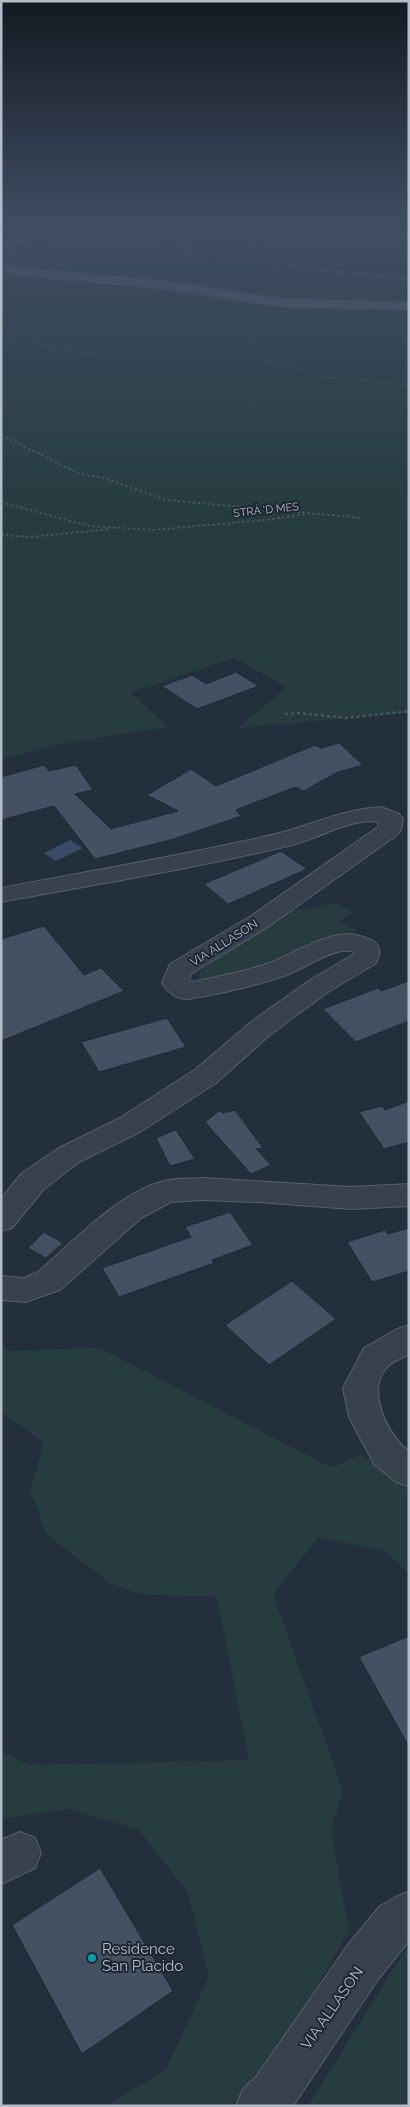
<svg xmlns="http://www.w3.org/2000/svg" width="410" height="2107" viewBox="0 0 410 2107" font-family="Raleway,sans-serif">
  <rect width="100%" height="100%" fill="#242f3e"/>
  <g fill="#263c3f">
    <path d="M1,225H409V713L238,728L287,687L234,658L130,692L168,727L64,743L1,759Z"/>
    <path d="M337,903L353,912L338,922L358,930L299,949L233,975L197,982L200,972L211,963L289,909L305,910Z"/>
    <path d="M1,1343L10,1351L100,1348L332,1468L361,1454L409,1490V1574L384,1550L318,1538L273,1594L343,1791L331,1831L349,1931L261,2082L230,2106H107L166,2069L209,1976L187,1891L139,1830L68,1809L1,1819V1751L29,1765L249,1760L217,1597L139,1594L111,1584L47,1535L30,1491L44,1443L1,1412Z"/>
    <path d="M409,1949V2106H308L404,1952Z"/>
  </g>
  <path fill="#394c67" d="M70,840L83,848L56,861L44,853Z"/>
  <g fill="none" stroke-linecap="round" stroke-linejoin="round">
    <g stroke="#394c67" stroke-width="4">
      <path d="M146,225L173,236L195,253"/>
      <path d="M245,237L249,241L254,261"/>
      <path d="M1,256L63,246L106,244L146,246L351,274L409,278"/>
    </g>
  </g>
  <g fill="#455162" stroke="#1f2835">
    <path d="M236,672L259,686L197,709L162,686L192,675L206,684Z"/>
    <path d="M339,743L363,765L338,772L304,791L295,787L236,810L241,816L174,839L95,859L54,806L1,820V777L44,765L49,771L76,765L93,790L75,794L111,829L178,811L147,795L191,769L216,786L315,745L321,748Z"/>
    <path d="M281,851L307,869L228,904L204,884Z"/>
    <path d="M44,926L84,975L101,968L124,991L1,1041V939Z"/>
    <path d="M409,981V1021L356,1042L323,1009L378,988L381,991Z"/>
    <path d="M167,1018L186,1047L99,1072L81,1042Z"/>
    <path d="M409,1101V1142L384,1149L359,1112L382,1106L385,1110Z"/>
    <path d="M220,1110L222,1113L235,1110L263,1148L256,1149L271,1165L251,1174L205,1122Z"/>
    <path d="M176,1130L195,1159L170,1166L156,1138Z"/>
    <path d="M230,1212L253,1245L212,1260L214,1263L119,1297L102,1268L191,1237L185,1227Z"/>
    <path d="M409,1228V1271L372,1282L347,1242L385,1230L388,1234Z"/>
    <path d="M44,1232L63,1243L46,1258L28,1248Z"/>
    <path d="M292,1281L336,1319L269,1365L225,1325Z"/>
    <path d="M409,1636V1747L359,1657Z"/>
    <path d="M100,1868L173,1991L82,2054L12,1925Z"/>
  </g>
  <g fill="none" stroke-linecap="round" stroke-linejoin="round">
    <g stroke="#565f6c" stroke-width="2">
      <g id="minor">
        <path d="M181,225L239,228L288,237L333,240H409V248H333L288,245L239,236L202,233Z"/>
        <path d="M381,807L399,814L403,819L401,830L397,835L269,926L191,974L189,981L191,982C217,977 244,972 269,963C297,953 336,924 366,938C371,940 376,941 378,946C381,952 379,958 375,964L328,992L271,1034L216,1083L140,1132L79,1162L44,1189L12,1228L1,1231V1199L22,1173L59,1148L120,1118L196,1069L251,1022L310,980L354,954V952C337,945 303,969 287,975C261,984 232,991 205,996C199,997 192,999 186,999C176,999 167,991 162,983L170,964L251,916L378,827L379,822C352,817 318,839 292,845C196,868 98,884 1,902V888C90,871 179,856 267,836C306,828 341,809 381,807Z"/>
        <path d="M203,1178L351,1187L409,1184V1206L351,1209L259,1202L203,1200L171,1202L141,1218L60,1290L25,1302L1,1300V1276L24,1278L38,1272C71,1244 121,1190 165,1181C177,1178 191,1179 203,1178Z"/>
        <path d="M409,1325V1354C403,1358 393,1361 388,1366C365,1389 387,1435 409,1451V1486L396,1482L374,1464L349,1417L343,1388L364,1348L397,1329Z"/>
        <path d="M20,1832L35,1838L41,1853L35,1868L1,1884V1840Z"/>
        <path d="M409,1891V1941L379,1978L293,2106H236L243,2089L256,2077L347,1946L380,1906L394,1898Z"/>
      </g>
    </g>
    <g stroke="#414a57" stroke-width="2">
      <g id="major">
        <path d="M24,225H39L43,232L24,244L1,250V242L16,238L30,231Z"/>
        <path d="M1,263L31,269L165,281L282,299L409,302V310L282,307L165,289L31,277L1,271Z"/>
      </g>
    </g>
    <path stroke="#44595c" stroke-width="1" stroke-dasharray="2 2" stroke-linecap="butt" d="M1,335L14,340L115,358H148L212,354L245,355L329,378L409,385"/>
    <g stroke="#44595c" stroke-width="2" stroke-dasharray="2.5 2.5" stroke-linecap="butt">
      <path d="M1,435L80,474L104,478L166,500L362,518"/>
      <path d="M1,502L89,526L152,530L266,520L306,514"/>
      <path d="M1,535L31,537L110,529"/>
    </g>
    <path stroke="#44595c" stroke-width="2.5" stroke-dasharray="3 3" stroke-linecap="butt" d="M285,714L299,713L347,718L409,711"/>
    <use href="#minor" fill="#38414e" fill-rule="evenodd"/>
    <use href="#major" fill="#56606e" fill-rule="evenodd"/>
  </g>
  <linearGradient id="sky" x2="0" y2="1"><stop stop-color="#141a22"/><stop offset="0.43" stop-color="#3f4d63"/><stop offset="1" stop-color="#3f4d63" stop-opacity="0"/></linearGradient>
  <rect width="410" height="520" fill="url(#sky)"/>
  <circle fill="#0f9aa8" stroke="#1d2633" stroke-width="2" cx="92" cy="1958" r="5"/>
  <g text-anchor="middle" dominant-baseline="central" stroke-width="4" stroke-linejoin="round" paint-order="stroke">
    <g font-size="11" fill="#b4bcc9" stroke="#1d2633">
      <text transform="translate(266 510) rotate(-6)">STRÀ 'D MES</text>
    </g>
    <g font-size="12" fill="#b4bcc9" stroke="#1d2633">
      <text transform="translate(224 943) rotate(-32)">VIA ALLASON</text>
    </g>
    <g font-size="15" fill="#b4bcc9" stroke="#1d2633" text-anchor="start">
      <text x="102" y="1949">Residence<tspan x="102" dy="17">San Placido</tspan></text>
    </g>
    <g font-size="15" fill="#b4bcc9" stroke="#1d2633">
      <text transform="translate(332 2008) rotate(-55)">VIA ALLASON</text>
    </g>
  </g>
  <rect width="410" height="2107" fill="none" stroke="#b4bcc9" stroke-width="5"/>
</svg>
